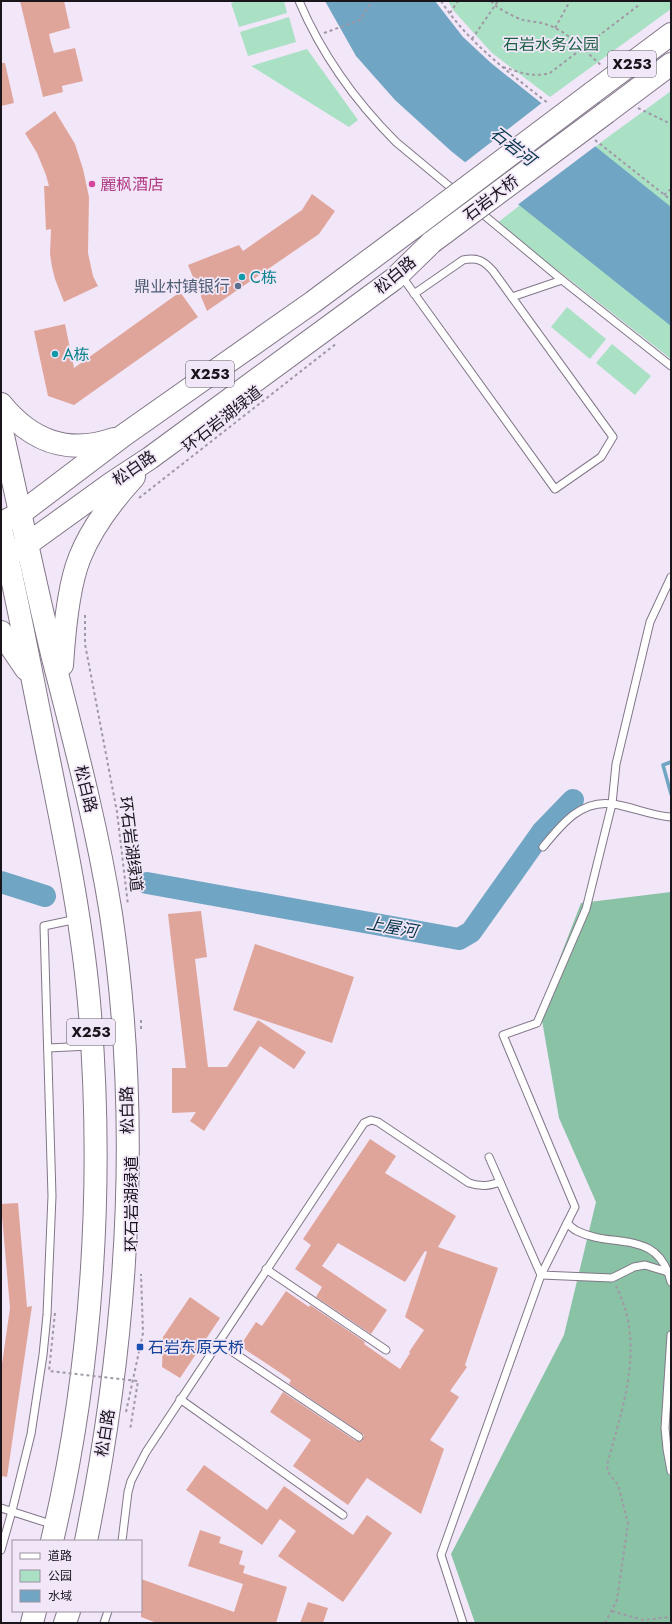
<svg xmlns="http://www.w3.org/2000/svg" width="672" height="1624" viewBox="0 0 672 1624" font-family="Jost,'Noto Sans SC',sans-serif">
  <rect width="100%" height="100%" fill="#f2e6f9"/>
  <g fill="#aae1c5">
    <path d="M238,1H284L287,13L239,27L231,3Z"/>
    <path d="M448,1H671V9L550,97L492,53L453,10Z"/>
    <path d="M289,17L296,42L248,56L240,32Z"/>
    <path d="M307,49L358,120L349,127L251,66Z"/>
    <path d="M671,91V359L497,223L604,140Z"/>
    <path d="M567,307L606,339L590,359L551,327Z"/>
    <path d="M612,344L651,376L635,395L596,363Z"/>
  </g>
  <path fill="#89c2a5" d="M671,892V1623H475L451,1554L564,1335L596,1202L559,1118L540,1009L581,903Z"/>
  <path fill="#70a5c4" d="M325,1H435L463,37L491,63L671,207V326L451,151L395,100L356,56Z"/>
  <path fill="#f2e6f9" d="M543,102L597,145L516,206L463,164Z"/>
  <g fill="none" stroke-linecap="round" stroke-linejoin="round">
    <path stroke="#70a5c4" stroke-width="3.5" d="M671,762L663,765L671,794"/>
    <g stroke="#70a5c4" stroke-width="22">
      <path d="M1,882L45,896"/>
      <path d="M147,883L459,939L471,932L542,832L573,800"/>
    </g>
  </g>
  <g fill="#e0a59a">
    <path d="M20,1H64L70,28L49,34L51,43L54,53L75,48L83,81L62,86L63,92L43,97Z"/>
    <path d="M1,63H5L14,103L1,106Z"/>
    <path d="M55,111L75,144L83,169L89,197L88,253L93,276L98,286L64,302L55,279L52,267L50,254L51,229L46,230L44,186H49L46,175L37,153L25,133Z"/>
    <path d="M312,194L335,211L319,234L207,311L188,265L239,245L243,251L302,210Z"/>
    <path d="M180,292L198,317L74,405L48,396L34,331L65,324L74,368Z"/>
    <path d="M201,911L207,957L195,959L208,1067H227L258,1020L306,1052L294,1069L260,1046L204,1131L190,1121L196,1112L172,1113V1068H186L168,914Z"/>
    <path d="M255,944L354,977L332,1043L233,1010Z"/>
    <path d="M370,1139L396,1156L385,1173L456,1216L438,1247L498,1268L465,1365L467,1367L450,1391L459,1397L430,1440L444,1449L421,1514L367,1478L348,1505L293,1466L311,1440L270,1412L283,1392L356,1441H362L364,1435L289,1384L291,1380L240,1346L256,1322L262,1326L286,1291L309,1307L310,1305L365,1342L364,1344L400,1369L410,1353L409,1352L424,1330L405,1317L427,1252L425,1251L405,1282L338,1243L322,1266L387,1310L371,1334L316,1297L322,1287L295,1269L311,1245L303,1239Z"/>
    <path d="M18,1203L27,1307L32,1306L7,1477L1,1476V1371L10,1308L1,1204Z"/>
    <path d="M190,1297L220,1318L180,1378L162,1367L163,1337Z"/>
    <path d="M204,1465L267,1510L284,1486L353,1535L367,1515L392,1533L343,1602L278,1556L296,1531L280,1519L262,1545L186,1490Z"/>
    <path d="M200,1530L221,1537L219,1543L243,1551L239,1564L245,1566L243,1573L287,1587L276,1623H157L141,1617V1579L234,1612L243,1584L188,1566Z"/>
    <path d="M308,1602L328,1608L323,1623H300Z"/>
  </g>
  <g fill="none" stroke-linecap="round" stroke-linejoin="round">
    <g stroke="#827788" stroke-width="9">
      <g id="lane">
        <path d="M299,1C322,55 355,101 396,142L562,280L671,366"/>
        <path d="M401,275L408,285L555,489L601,457L613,437L493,271C484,261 478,257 463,260L414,294"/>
        <path d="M512,297L562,280"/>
        <path d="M543,847C561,825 581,799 613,804C633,807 652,816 671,817"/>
        <path d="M48,1048L90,1046"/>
        <path d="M567,1223C570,1226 573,1229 577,1231C613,1249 658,1228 671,1282"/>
        <path d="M266,1269L386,1350"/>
        <path d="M668,1272L645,1265L634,1267L612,1278L541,1275L575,1207L503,1035L537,1023L586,909L612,804L616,764L650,622L671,577"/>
        <path d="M671,1335L665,1428L667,1449L671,1471"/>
        <path d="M218,1342L359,1437"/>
        <path d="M180,1399L343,1515"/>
        <path d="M1,1508L54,1525"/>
        <path d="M122,1541L128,1492L131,1481L146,1452L364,1123L371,1120L378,1122L469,1183C481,1187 489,1186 500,1182"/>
        <path d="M1,1550L12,1511L31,1434L43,1355L47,1315L52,1196L44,926L77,919"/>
        <path d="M104,1623L108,1611"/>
        <path d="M463,1623L441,1555L541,1275L489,1157"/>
      </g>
    </g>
    <g stroke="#827788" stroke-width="24">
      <g id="primary">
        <path d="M592,93L671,34"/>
        <path d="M607,112L671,64"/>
        <path d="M1,404C31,441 68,455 114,439"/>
        <path d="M1,427C18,502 34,578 52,654C74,740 97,826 111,914C142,1123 128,1335 86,1541"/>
        <path d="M9,519L21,513L124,435L313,302L418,224"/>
        <path d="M1,529C18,601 31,673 46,746C64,835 83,924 90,1014C104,1188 92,1372 52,1541"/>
        <path d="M15,551L26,545L112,483L150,458L394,279L432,242"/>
        <path d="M1,632L26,669"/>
        <path d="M62,665C64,634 68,586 80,557C92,527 112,501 134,477"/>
        <path d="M32,1623L35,1611"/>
        <path d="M65,1623L69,1611"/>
      </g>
    </g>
    <g stroke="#a198a6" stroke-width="2" stroke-dasharray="3 3" stroke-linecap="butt">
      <path d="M441,1C469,44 510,73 549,104"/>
      <path d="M491,1C496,8 514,17 523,20C533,22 543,22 553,27C571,35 586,52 601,65"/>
      <path d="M450,13L458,1"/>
      <path d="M555,28L570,1"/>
      <path d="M324,33L360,20L372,1"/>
      <path d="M472,39L498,1"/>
      <path d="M503,67C519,72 533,78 550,73L639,5"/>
      <path d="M638,108L671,124"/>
      <path d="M595,140L671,200"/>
      <path d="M664,195L671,189"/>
      <path d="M139,498L337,343"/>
      <path d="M85,615V644L117,812L128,905"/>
      <path d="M141,1020V1032"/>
      <path d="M126,1412L143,1333L141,1274"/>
      <path d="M612,1611L643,1620L671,1617"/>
      <path d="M605,1623L617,1600L628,1523L618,1485L608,1472L607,1465C623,1405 646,1345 616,1286"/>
    </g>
    <use href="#lane" stroke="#fff" stroke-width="7"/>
    <use href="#primary" stroke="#fff" stroke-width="22"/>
    <g stroke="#827788" stroke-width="24" stroke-linecap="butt">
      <g id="primary-bridge">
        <path d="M418,224L592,93"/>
        <path d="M432,242L607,112"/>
      </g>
    </g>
    <path stroke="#a198a6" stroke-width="2" stroke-dasharray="3 3" stroke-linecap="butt" d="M55,1313L49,1371L138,1381L130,1430"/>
    <use href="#primary-bridge" stroke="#fff" stroke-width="22"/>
  </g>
  <circle fill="#d1479c" stroke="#f2e6f9" stroke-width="1.5" cx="92" cy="184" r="4"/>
  <g fill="#0f9aa8" stroke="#f2e6f9" stroke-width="1.5">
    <circle cx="242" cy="277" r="4"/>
    <circle cx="55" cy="354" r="4"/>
  </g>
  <circle fill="#5c6f8a" stroke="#f2e6f9" stroke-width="1.5" cx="238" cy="286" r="4"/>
  <rect fill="#1a4fb4" stroke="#f2e6f9" stroke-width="1.5" x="136" y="1343" width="8" height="8" rx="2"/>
  <g text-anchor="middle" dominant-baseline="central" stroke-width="3.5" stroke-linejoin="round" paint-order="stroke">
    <g fill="#f2e6f9" stroke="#5a545e" stroke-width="1">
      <rect x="608" y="51" width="48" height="26" rx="3"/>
      <rect x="186" y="361" width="48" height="26" rx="3"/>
      <rect x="67" y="1019" width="48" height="26" rx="3"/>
    </g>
    <g font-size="15" font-weight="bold" fill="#19151b">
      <text x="632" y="64">X253</text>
      <text x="210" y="374">X253</text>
      <text x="91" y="1032">X253</text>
    </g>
    <g font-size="16" fill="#1c5f43" stroke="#f2e6f9">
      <text x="551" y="44">石岩水务公园</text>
    </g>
    <g font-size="16" fill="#b23c85" stroke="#f2e6f9" text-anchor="start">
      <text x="100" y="184">麗枫酒店</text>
    </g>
    <g font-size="16" fill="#19151b" stroke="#f2e6f9">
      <text transform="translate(491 198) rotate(-37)">石岩大桥</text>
      <text transform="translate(395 275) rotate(-40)">松白路</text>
      <text transform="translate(222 419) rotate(-38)">环石岩湖绿道</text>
      <text transform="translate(134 468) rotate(-34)">松白路</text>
      <text transform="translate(86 789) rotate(76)">松白路</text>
      <text transform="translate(131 844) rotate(83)">环石岩湖绿道</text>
      <text transform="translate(127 1110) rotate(-91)">松白路</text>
      <text transform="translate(131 1204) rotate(-90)">环石岩湖绿道</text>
      <text transform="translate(105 1433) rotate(-81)">松白路</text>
    </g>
    <g font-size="16" fill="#0d838f" stroke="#f2e6f9" text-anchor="start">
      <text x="250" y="277">C栋</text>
      <text x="63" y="354">A栋</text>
    </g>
    <g font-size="16" fill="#4e5e75" stroke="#f2e6f9" text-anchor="end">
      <text x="230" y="286">鼎业村镇银行</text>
    </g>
    <g font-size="16" fill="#164399" stroke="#f2e6f9" text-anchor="start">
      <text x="148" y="1347">石岩东原天桥</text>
    </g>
    <g font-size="17" font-style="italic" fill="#043449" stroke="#f2e6f9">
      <text transform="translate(513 146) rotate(38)">石岩河</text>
      <text transform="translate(392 927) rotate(10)">上屋河</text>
    </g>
  </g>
  <rect width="672" height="1624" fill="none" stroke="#19151b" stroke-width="4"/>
  <rect x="12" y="1540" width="130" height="72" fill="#f2e6f9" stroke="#9b92a0"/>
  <rect x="20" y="1553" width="20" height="6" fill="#ffffff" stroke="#9b92a0"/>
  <text x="48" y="1560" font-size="12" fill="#19151b">道路</text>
  <rect x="20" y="1570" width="20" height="12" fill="#aae1c5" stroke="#9b92a0"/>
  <text x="48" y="1580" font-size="12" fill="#19151b">公园</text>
  <rect x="20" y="1590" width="20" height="12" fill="#70a5c4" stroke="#9b92a0"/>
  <text x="48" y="1600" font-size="12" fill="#19151b">水域</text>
</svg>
